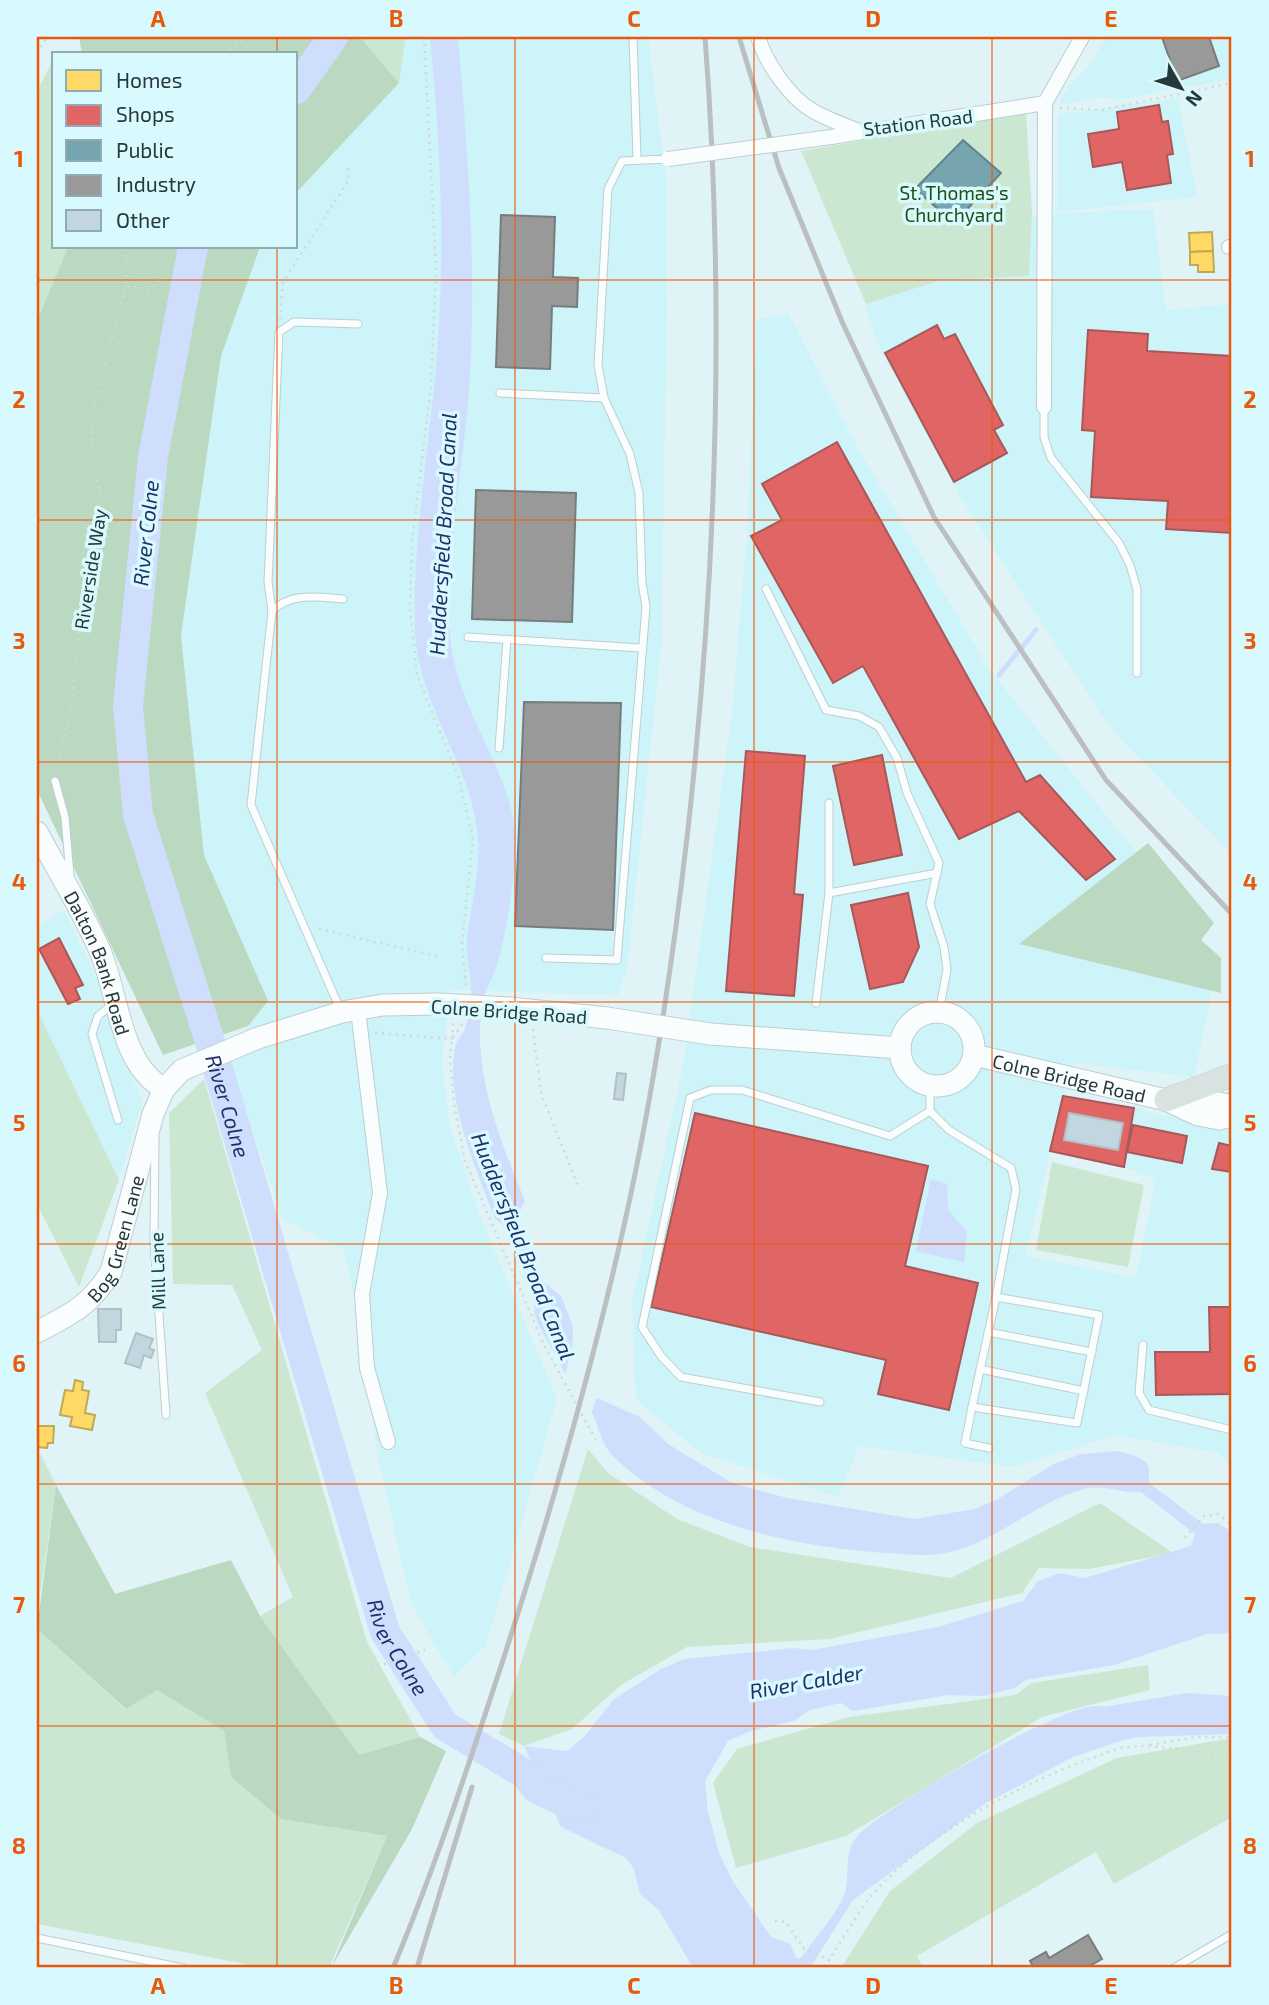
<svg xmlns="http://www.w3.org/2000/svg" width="1269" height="2005" viewBox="0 0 1269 2005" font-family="'Exo 2',sans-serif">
  <rect width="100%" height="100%" fill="#e0f3f6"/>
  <g fill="#cdf4f8">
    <path d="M406,37H648L666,182L667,311L661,646L627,968L618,995L451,990L442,1060L449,1123L482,1221L557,1399L486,1645L454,1677L411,1604L378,1456L356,1304L343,1249L283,1219L226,1055L267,1001L204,855L181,636L221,356L260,247H296V193L399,83Z"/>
    <path d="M1106,37H1229L1232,79L1116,100L1103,97L1058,105L1069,86L1086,70Z"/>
    <path d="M1178,98L1197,197L1057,212L1059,114Z"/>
    <path d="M1153,209L1166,310L1232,304V855L1108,725L961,498L880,349L868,315L866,304L941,280L1029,276L1032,215Z"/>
    <path d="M789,314L855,443L988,668L1135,851L1216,970L1194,1077L1074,1063L1063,1096L1026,1256L1136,1278L1156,1179L1124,1167L1134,1108L1232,1131V1470L1220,1453L1115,1435L1014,1467L859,1446L838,1497L701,1453L636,1400L632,1303L683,1066L732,714L747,535L757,319Z"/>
    <path d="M64,910L96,976L142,1103L119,1180L37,1010V927Z"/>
  </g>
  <g fill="#cce7d1">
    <path d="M360,37H406L399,83Z"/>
    <path d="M54,58V247H68L37,321V91Z"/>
    <path d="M1026,112L1032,215L1029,276L941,280L866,304L801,151Z"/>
    <path d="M37,1010L119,1180L79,1287L37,1204Z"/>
    <path d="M204,1079L367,1642L420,1737L359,1756L260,1616L293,1597L205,1393L262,1350L232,1285L173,1284L169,1113Z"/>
    <path d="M1052,1162L1144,1185L1128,1267L1036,1250Z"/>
    <path d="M588,1449L608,1473L677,1519L750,1547L951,1578L1100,1503L1173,1553L1089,1569L1039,1568L1022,1593L830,1639L687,1647L621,1685L572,1729L524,1746L499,1734Z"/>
    <path d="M40,1453L56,1485L37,1617V1455Z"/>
    <path d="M37,1629L125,1709L157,1690L224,1731L231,1777L281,1819L387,1836L329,1968H266L37,1924Z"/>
    <path d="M1148,1665L1150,1690L1042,1717L846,1836L736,1868L713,1783L737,1749L849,1717L1015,1695L1032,1683Z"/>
    <path d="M1232,1738V1817L1114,1884L1096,1852L917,1956L923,1968H841L890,1891L977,1823L1117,1758Z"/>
  </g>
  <g fill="#bbd8c0">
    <path d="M79,37H360L399,83L296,193V54H82Z"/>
    <path d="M68,247H260L221,356L181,636L204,855L268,1001L248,1026L163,1055L37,790V321Z"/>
    <path d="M1148,843L1214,923L1201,940L1221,958V993L1019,944Z"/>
    <path d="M56,1485L115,1594L231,1560L260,1616L359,1755L420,1737L446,1751L412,1829L331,1968L387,1836L281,1819L231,1777L224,1731L157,1690L126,1709L37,1629Z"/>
  </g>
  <g fill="#cedefc">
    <path d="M430,37H458C468,154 477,271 469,389C463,470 446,552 450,633C453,705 512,770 515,837C516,877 508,922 498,961C495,974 485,990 483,999C470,1067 500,1140 525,1201L516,1218L543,1281L561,1296L573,1326L572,1357L597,1398L640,1417L668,1444L732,1483L787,1498L915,1519L975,1509L998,1499L1054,1464L1081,1454L1117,1451L1133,1455L1146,1462L1149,1469V1483L1203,1524L1218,1523L1232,1532V1633L1207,1634L1114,1665L1026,1680L1015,1688L983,1696L948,1695L853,1711L841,1703L810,1710L794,1721L751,1731L728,1741L705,1781L708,1812L719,1853L732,1880L771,1937L790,1944L797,1959L802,1957C813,1940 838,1913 844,1895C852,1874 841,1853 859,1834C885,1808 1075,1695 1103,1707L1187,1693L1232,1696V1734L1139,1737L1123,1740L1073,1757L986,1803L853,1900L810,1968H693L659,1910L640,1894L634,1869L626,1858L561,1827L524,1746L567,1751L584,1737L614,1699L661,1669L684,1659L793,1648L812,1650L938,1627L1023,1601L1037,1582L1059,1573L1085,1578L1191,1546L1195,1534L1141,1492C1122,1494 1105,1484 1084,1489C1035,1502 996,1543 945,1553C926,1557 907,1554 887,1553C795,1547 681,1524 613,1456C600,1443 599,1424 590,1409C579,1392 566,1378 558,1360C551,1346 541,1332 536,1318C533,1308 535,1296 533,1286C529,1268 511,1227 495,1219C477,1170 443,1098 456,1044C458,1038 463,1034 465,1029C469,1018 472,998 471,987C471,970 465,955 467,939C471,905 481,871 478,836C471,763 417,703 415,629C412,532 432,436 438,339C445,240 440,136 430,37Z"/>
    <path d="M931,1179L947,1184L948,1210L967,1232L964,1262L916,1251Z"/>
  </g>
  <path fill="#e0f3f6" d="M573,1345L576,1356L598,1393L590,1418L564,1377Z"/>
  <g fill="#ffd966" stroke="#bea959" stroke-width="2">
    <path d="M1212,232L1213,251L1190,252L1189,233Z"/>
    <path d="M1213,251L1214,272H1198V265H1190V252Z"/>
    <path d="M75,1380L83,1382L82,1390L89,1391L85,1413L95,1415L92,1430L70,1426L72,1417L60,1415L65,1390L73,1391Z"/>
    <path d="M37,1426H54L53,1443H48L47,1448L37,1447Z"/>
  </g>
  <g fill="#e06666" stroke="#a85859" stroke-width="2">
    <path d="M1159,105L1162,122L1168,121L1173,154L1167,155L1171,183L1127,190L1122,162L1093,167L1088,134L1119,129L1117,112Z"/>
    <path d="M937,325L944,339L955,334L1003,425L994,430L1007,453L954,482L885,353Z"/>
    <path d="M1088,330L1148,334L1147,351L1232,356V533L1166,529L1168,501L1091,497L1095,431L1082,430Z"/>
    <path d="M837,442L1026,782L1040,775L1115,859L1086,880L1019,811L959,839L863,666L833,683L751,536L782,520L762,484Z"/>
    <path d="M746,751L805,756L794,894L803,895L794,996L726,991Z"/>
    <path d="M882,755L902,855L854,865L833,766Z"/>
    <path d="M908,893L919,947L903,982L870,989L851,905Z"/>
    <path d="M59,938L83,985L75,988L80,999L68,1004L39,949Z"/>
    <path d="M1063,1096L1134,1108L1124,1167L1050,1151Z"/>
    <path d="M695,1113L928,1166L905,1266L978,1283L949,1410L878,1394L886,1360L651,1307Z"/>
    <path d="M1133,1125L1187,1136L1182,1163L1127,1152Z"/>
    <path d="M1219,1143L1232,1146V1172L1212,1169Z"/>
    <path d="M1209,1307H1232V1394L1156,1395L1155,1352H1210Z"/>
  </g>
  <path fill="#76a5af" stroke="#5e848c" stroke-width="2" d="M963,140L1001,173L954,223L915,189Z"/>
  <g fill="#999" stroke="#777c7c" stroke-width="2">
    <path d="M1162,37H1209L1219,66L1177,81Z"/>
    <path d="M501,215L555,217L553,277L578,278L577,307L552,306L550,369L496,367Z"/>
    <path d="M476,490L576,493L572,622L472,619Z"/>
    <path d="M524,702L621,703L613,930L515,926Z"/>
    <path d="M1088,1935L1102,1959L1086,1968H1034L1030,1961L1046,1952L1049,1958Z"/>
  </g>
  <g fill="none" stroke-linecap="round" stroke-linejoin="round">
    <path stroke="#cedefc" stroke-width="5" d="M999,675L1036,630"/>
    <g stroke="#cedefc" stroke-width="30">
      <path d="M296,89L333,37"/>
      <path id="s1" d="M193,247L153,457L128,706L138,815L210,1042L385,1632L445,1726L525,1774L537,1789L582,1809"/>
    </g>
  </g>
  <g fill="#c3d5de" stroke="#b1c0c5" stroke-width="2">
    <path d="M617,1073L626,1074L623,1100L614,1099Z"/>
    <path d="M1069,1113L1123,1123L1118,1150L1064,1140Z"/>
    <path d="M98,1309H121V1330H116V1342H99Z"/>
    <path d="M136,1333L153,1339L149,1348L154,1350L151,1358L144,1355L140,1368L125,1363Z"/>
  </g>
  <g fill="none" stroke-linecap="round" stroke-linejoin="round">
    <g stroke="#bdced0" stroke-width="9">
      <g id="lane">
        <path d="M633,37L637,158"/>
        <path d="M500,393L604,398"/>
        <path d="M1044,407V437L1051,458L1119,543L1130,565L1137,589V673"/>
        <path d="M766,589L826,710L859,716L879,727L897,758L907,793L939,863L930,904L944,947L947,970L939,1012"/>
        <path d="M272,611L268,582L279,332L294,322L358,324"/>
        <path d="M468,637L640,648"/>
        <path d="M499,748L507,639"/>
        <path d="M55,781L65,817L70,876"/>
        <path d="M829,803V893"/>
        <path d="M546,958L617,960L646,607L642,582L639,493L630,454L604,398L598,365L608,189L622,161L668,159"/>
        <path d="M816,1003L829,893L937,873"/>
        <path d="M113,1004L98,1016L92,1034L118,1120"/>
        <path d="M340,1009L251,805L272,611C291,592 318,597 343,599"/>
        <path d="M930,1111L949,1130L1011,1168L1016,1189L996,1297L1099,1315L1077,1423L972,1407L996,1297"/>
        <path d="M155,1137L154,1242L166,1415"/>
        <path d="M988,1332L1092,1352"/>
        <path d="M1143,1345L1139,1393L1149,1410L1232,1430"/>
        <path d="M980,1369L1084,1391"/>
        <path d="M820,1402L681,1377L661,1356L642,1327L690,1098L711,1090H742L890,1136L930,1111V1086"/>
        <path d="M972,1407L965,1443L989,1448"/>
        <path d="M37,1938L183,1968"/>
        <path d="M1174,1968L1232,1934"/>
      </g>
    </g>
    <g stroke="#bdced0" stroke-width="16">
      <g id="street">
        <path d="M758,37C766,63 789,97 813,111C827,119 844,125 859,131"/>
        <path d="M831,137L1045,103L1082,37"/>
        <path d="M1229,247H1232"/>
        <path d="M1044,407L1045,103"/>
        <path d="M358,1010L380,1193L362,1294L367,1368L388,1442"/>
      </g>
    </g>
    <g stroke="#bdced0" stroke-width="23">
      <g id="secondary">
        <path id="s2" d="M37,832C58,871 82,910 100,951C119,995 119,1063 164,1089"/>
        <path d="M510,1008L607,1018"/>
        <circle cx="937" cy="1049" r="37"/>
        <path d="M710,1034L900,1048"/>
        <path id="s3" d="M974,1055L1166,1100L1198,1115L1219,1119L1232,1116"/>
        <path d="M1175,1100L1201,1099L1232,1106"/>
        <path id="s4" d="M37,1332C72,1314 89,1306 111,1272L153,1114L164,1089L182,1070L258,1038L342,1012L383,1005L438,1004"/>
      </g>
    </g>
    <g stroke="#c5cfd1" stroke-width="24">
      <path id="primary" d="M1166,1100L1232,1075"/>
    </g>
    <g stroke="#d2d7d7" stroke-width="2.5" stroke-dasharray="2 5" stroke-linecap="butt">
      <path d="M424,37L436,269L431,386L412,541L410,608L417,675L459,778L473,839L462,943L466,986"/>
      <path d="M37,53L47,37"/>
      <path d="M84,54L101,51L106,54"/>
      <path d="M224,54L246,37"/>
      <path d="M37,95L54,77"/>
      <path d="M1060,108L1101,110L1232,83"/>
      <path d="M127,286L149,290L158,281L168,277"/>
      <path d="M280,319L283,282L348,181V166"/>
      <path d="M85,587L108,588"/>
      <path d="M56,771L70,713L87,568L102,499L93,464V411L126,286L128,268L123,247"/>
      <path d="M319,929L439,957"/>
      <path d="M462,1024L452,1039L450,1060L454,1104L465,1161L545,1347L596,1440"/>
      <path d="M533,1029L541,1093L578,1186"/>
      <path d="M375,1033L452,1039L453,1022"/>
      <path d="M1185,1538L1204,1516L1218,1514L1232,1525"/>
      <path d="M371,1669L425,1650"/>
      <path d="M1150,1745L1196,1737H1232"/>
      <path d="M775,1921L786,1922L803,1948L829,1960"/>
      <path d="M827,1968L829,1960C843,1939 856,1915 873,1894C921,1837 1018,1785 1087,1760C1100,1756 1114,1748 1127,1747C1163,1742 1197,1757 1232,1755"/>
    </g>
    <use href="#lane" stroke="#fafdfe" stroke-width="7"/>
    <use href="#street" stroke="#fafdfe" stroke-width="14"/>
    <use href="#secondary" stroke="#fafdfe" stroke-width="21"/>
    <use href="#primary" stroke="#d8e3e1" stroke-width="23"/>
    <g stroke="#bbbfc0" stroke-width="5">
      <path d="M739,37L779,168L843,324L934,517L1106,780L1230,912"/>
      <path d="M393,1968C435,1868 469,1764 503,1660C550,1515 592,1369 625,1221C654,1091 673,960 688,829C717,567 725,300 705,37"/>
      <path d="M417,1968L472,1787"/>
    </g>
    <g stroke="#bdced0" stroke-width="16" stroke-linecap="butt">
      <path id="street-bridge" d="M668,159L831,137"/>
    </g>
    <g stroke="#bdced0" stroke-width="23" stroke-linecap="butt">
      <g id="secondary-bridge">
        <path d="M438,1004L510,1008"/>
        <path d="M607,1018L710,1034"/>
      </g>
    </g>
    <use href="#street-bridge" stroke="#fafdfe" stroke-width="14"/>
    <use href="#secondary-bridge" stroke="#fafdfe" stroke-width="21"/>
  </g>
  <path fill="none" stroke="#e8590c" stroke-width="2" stroke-opacity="0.55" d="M277,37V54M515,37V1968M754,37V1968M992,37V1968M277,247V1968M37,280H1232M37,520H1232M37,762H1232M37,1002H1232M37,1244H1232M37,1484H1232M37,1726H1232"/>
  <g text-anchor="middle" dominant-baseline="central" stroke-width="7" stroke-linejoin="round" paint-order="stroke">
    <g font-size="19" fill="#27383a" stroke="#d8fafe">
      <text transform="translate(918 122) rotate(-7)">Station Road</text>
      <text transform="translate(90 569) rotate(-81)">Riverside Way</text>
      <text stroke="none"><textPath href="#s2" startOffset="145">Dalton Bank Road</textPath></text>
      <text transform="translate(509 1011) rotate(4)">Colne Bridge Road</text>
      <text stroke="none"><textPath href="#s3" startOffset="98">Colne Bridge Road</textPath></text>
      <text stroke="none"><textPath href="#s4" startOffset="130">Bog Green Lane</textPath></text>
      <text transform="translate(157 1271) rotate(-92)">Mill Lane</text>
    </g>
    <g font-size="19" fill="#1f4e10" stroke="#d8fafe">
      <text x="954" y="192">St. Thomas's<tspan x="954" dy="22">Churchyard</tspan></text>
    </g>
    <g font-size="21" font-style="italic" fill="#222e6a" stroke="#d8fafe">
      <text transform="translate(145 533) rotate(-84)">River Colne</text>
      <text transform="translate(442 534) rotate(-87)">Huddersfield Broad Canal</text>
      <text stroke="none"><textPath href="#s1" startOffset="878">River Colne</textPath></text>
      <text transform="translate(524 1246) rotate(68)">Huddersfield Broad Canal</text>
      <text stroke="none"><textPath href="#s1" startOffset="1446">River Colne</textPath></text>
      <text transform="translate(806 1681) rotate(-10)">River Calder</text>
    </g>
  </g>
  <rect width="1269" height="2005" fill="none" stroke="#d8fafe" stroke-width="77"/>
  <rect x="52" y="52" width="245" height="196" fill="#d8fafe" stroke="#91acb0" stroke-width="2"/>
  <rect x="66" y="70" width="35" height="21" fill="#ffd966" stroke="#91acb0" stroke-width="2"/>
  <text x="116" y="88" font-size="21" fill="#27383a">Homes</text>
  <rect x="66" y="105" width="35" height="21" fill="#e06666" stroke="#91acb0" stroke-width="2"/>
  <text x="116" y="122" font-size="21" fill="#27383a">Shops</text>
  <rect x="66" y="140" width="35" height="21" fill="#76a5af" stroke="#91acb0" stroke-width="2"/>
  <text x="116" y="158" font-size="21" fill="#27383a">Public</text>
  <rect x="66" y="175" width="35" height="21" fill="#999999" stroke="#91acb0" stroke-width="2"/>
  <text x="116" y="192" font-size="21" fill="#27383a">Industry</text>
  <rect x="66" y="210" width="35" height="21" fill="#c3d5de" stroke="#91acb0" stroke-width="2"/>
  <text x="116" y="228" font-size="21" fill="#27383a">Other</text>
  <g transform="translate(1181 88) rotate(129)" stroke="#d8fafe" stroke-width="5" paint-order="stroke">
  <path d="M0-5L12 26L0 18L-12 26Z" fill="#27383a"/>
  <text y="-10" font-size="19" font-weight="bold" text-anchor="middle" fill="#27383a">N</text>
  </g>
  <rect x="38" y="38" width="1192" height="1928" fill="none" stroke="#e8590c" stroke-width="2.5"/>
  <g font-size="23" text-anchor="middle" font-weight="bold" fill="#e8590c">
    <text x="158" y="27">A</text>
    <text x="396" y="27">B</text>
    <text x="634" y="27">C</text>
    <text x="873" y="27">D</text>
    <text x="1111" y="27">E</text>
    <text x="19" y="167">1</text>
    <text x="1250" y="167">1</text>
    <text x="19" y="408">2</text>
    <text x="1250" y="408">2</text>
    <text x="19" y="649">3</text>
    <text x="1250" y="649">3</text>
    <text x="19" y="890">4</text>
    <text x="1250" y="890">4</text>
    <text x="19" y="1131">5</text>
    <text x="1250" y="1131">5</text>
    <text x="19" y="1372">6</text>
    <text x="1250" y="1372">6</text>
    <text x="19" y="1613">7</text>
    <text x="1250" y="1613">7</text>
    <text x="19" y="1854">8</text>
    <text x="1250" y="1854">8</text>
    <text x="158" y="1994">A</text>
    <text x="396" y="1994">B</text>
    <text x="634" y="1994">C</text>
    <text x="873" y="1994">D</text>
    <text x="1111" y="1994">E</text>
  </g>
</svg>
